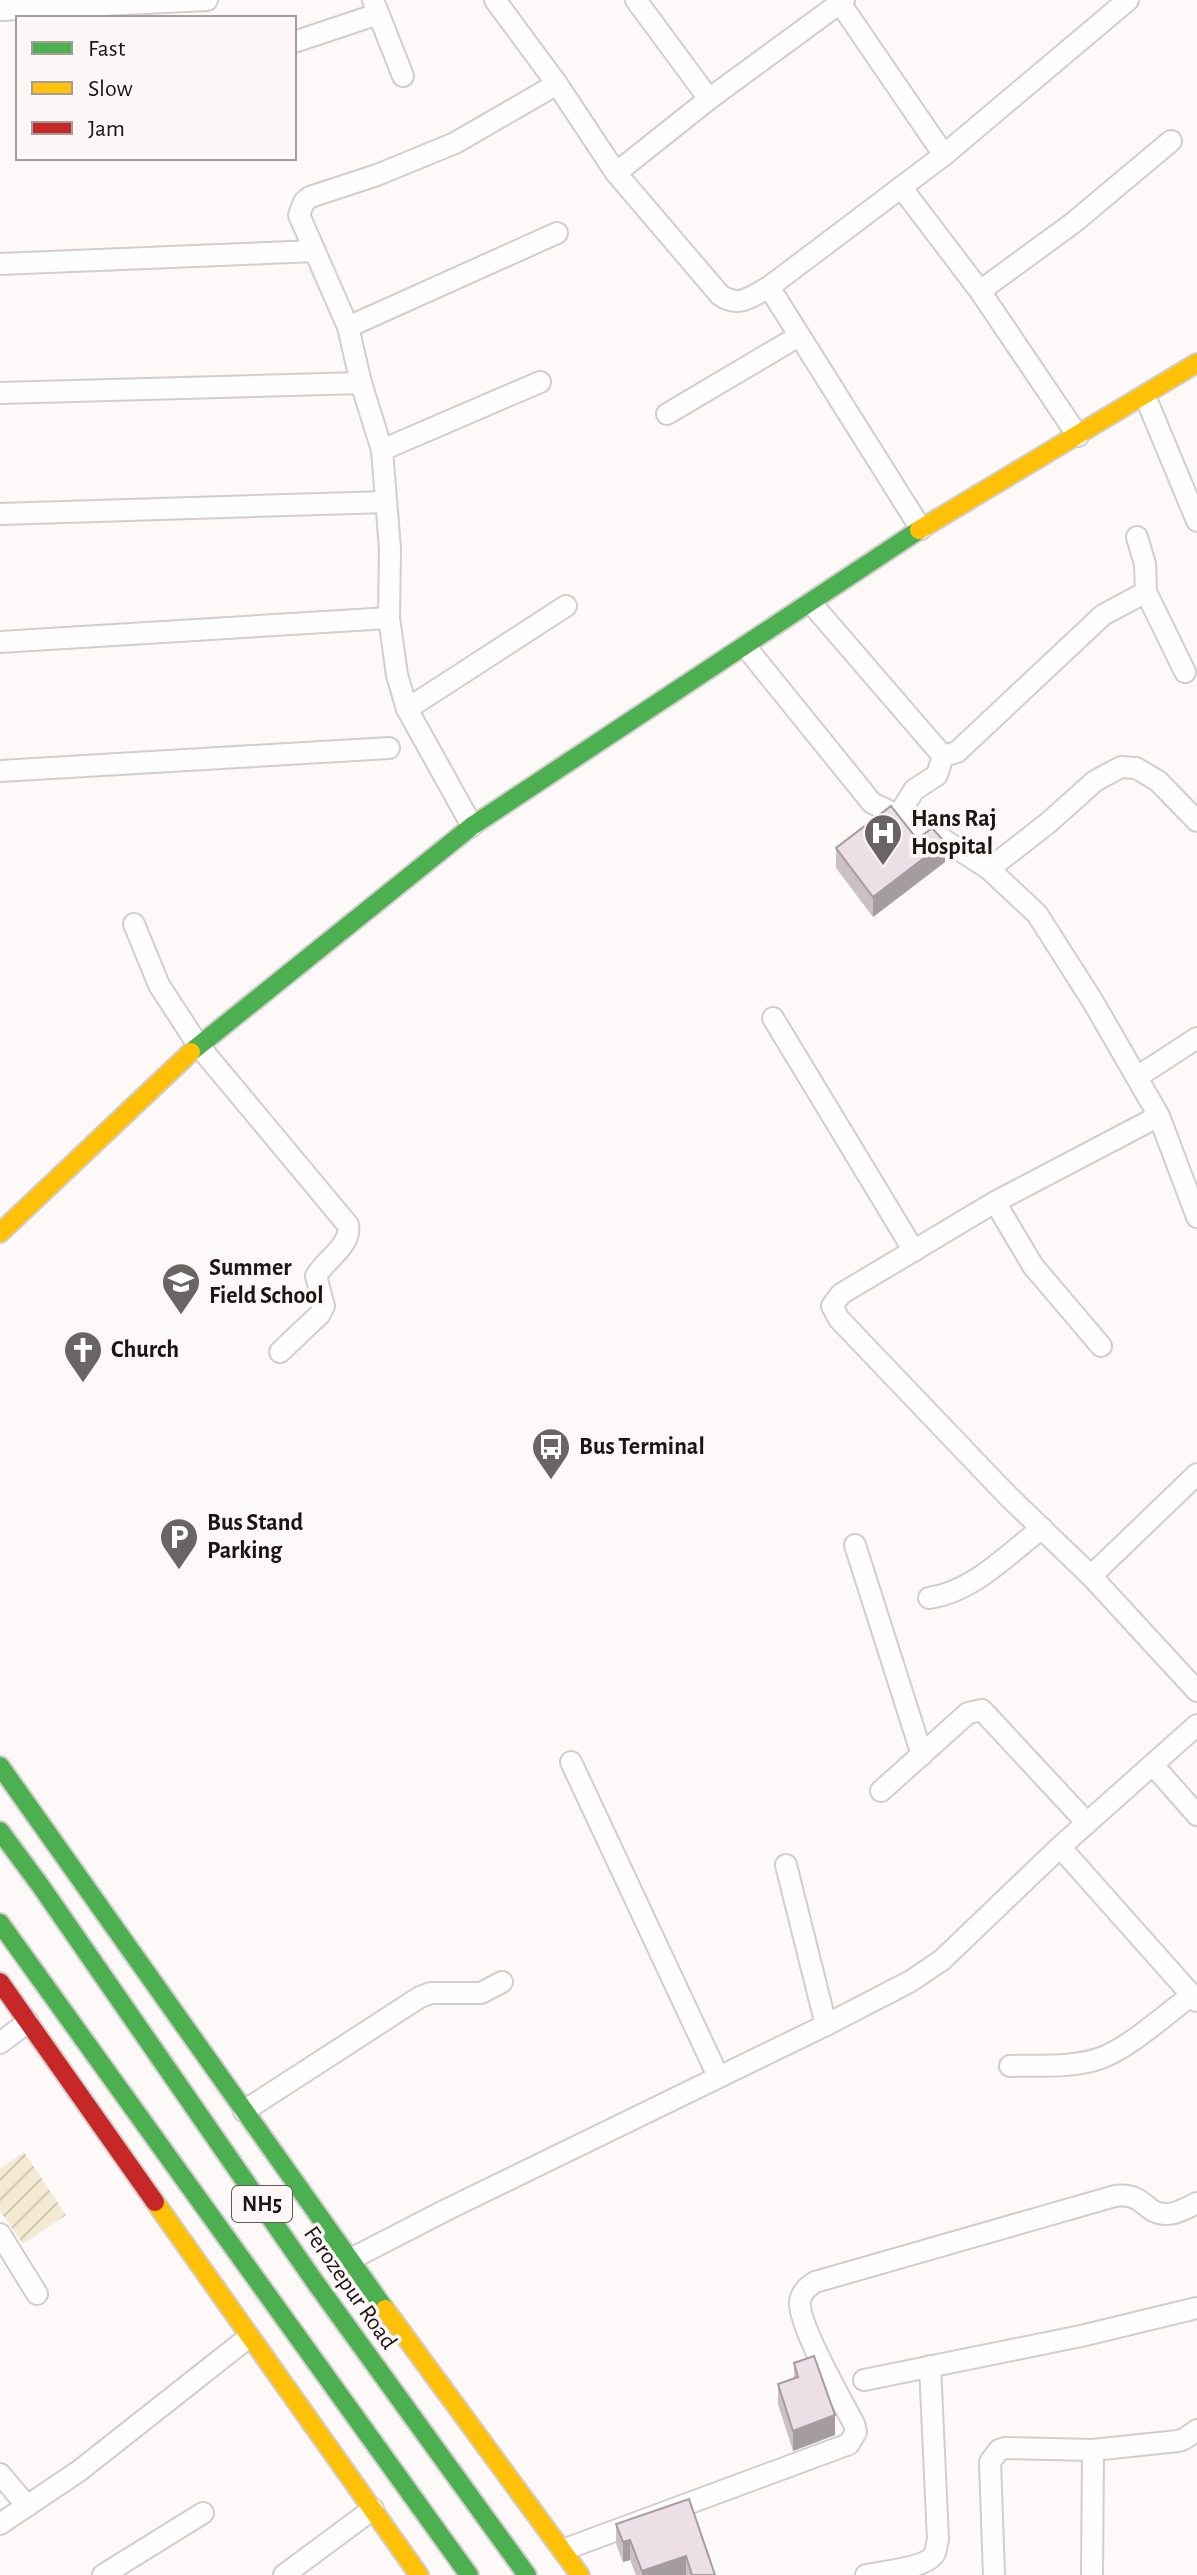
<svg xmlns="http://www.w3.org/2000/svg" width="1197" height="2575" viewBox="0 0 1197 2575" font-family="'Alegreya Sans',sans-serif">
  <defs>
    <pattern id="garden-furrows" width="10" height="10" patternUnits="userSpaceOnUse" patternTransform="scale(2)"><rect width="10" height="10" fill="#f4ead3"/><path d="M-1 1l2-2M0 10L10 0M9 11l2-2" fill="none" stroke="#d1c8b4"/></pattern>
  </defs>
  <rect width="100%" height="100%" fill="#fcf9f8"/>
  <path fill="url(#garden-furrows)" d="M24,2152L66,2215L23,2244L0,2211V2169Z"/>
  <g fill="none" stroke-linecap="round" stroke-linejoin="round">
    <g stroke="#d3cdcd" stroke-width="24">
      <g id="street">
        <path d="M373,0L403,76"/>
        <path d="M495,0L557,84L616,173L720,295C739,308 751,297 769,287L944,155L1128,0"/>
        <path d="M636,0L709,99"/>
        <path d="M838,0L944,155"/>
        <path d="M0,10L207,0"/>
        <path d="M294,42L378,14"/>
        <path d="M616,173L709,99L844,0"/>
        <path d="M901,187L980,291L1078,436"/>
        <path d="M0,264L315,251"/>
        <path d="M769,287L921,529"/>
        <path d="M980,291L1073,223L1171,141"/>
        <path d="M348,327L557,233"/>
        <path d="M0,393L361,383"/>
        <path d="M1145,396L1197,521"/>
        <path d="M667,414L799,336"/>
        <path d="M382,450L540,382"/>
        <path d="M0,514L386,502"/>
        <path d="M1137,537L1145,564L1146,592L1185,672"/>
        <path d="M811,603L943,756"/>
        <path d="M0,642L389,618"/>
        <path d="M745,646L872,803L927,829L989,869L1037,914L1092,1000L1159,1116L995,1202L841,1294L832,1306L839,1319L1008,1496L1091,1576L1197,1691"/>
        <path d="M407,709L566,606"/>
        <path d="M943,756L957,752L1103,615L1146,592"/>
        <path d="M0,771L389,748"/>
        <path d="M898,816L914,790L937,775L943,756"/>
        <path d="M472,826L407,709L397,675L389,618L390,549L382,450L361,383L348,327L299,215L304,202L310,197L377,175L455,143L557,84"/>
        <path d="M989,869L1048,823L1095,781L1121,767L1136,768L1158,781L1197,821"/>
        <path d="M134,924L159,985L198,1045L348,1225C352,1245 326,1259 316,1276L324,1306L320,1314L280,1352"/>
        <path d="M773,1018L914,1251"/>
        <path d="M1137,1077L1197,1038"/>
        <path d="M1159,1116L1197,1217"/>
        <path d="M995,1202L1033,1266L1101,1346"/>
        <path d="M855,1545L922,1755"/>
        <path d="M1091,1576L1197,1474"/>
        <path d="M929,1598C973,1592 1008,1554 1042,1528"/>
        <path d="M571,1762L718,2076"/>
        <path d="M1153,1765L1197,1815"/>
        <path d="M881,1791L968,1713L982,1710L1087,1823"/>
        <path d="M1060,1847L1197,2001"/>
        <path d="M786,1865L826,2025"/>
        <path d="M0,2043L28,2022"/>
        <path d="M1010,2066C1038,2065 1071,2068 1098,2059C1127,2050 1166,2014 1192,1995"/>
        <path d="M244,2111L420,1997L431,1993H481L502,1982"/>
        <path d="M0,2234L37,2294"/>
        <path d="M349,2260L448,2209L826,2025L911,1981L942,1960L1060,1847L1197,1725"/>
        <path d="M864,2380L1081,2336L1197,2308"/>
        <path d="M0,2474L27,2506"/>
        <path d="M0,2524L79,2471L249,2337"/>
        <path d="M563,2550L849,2444L856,2432L854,2424C842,2401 797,2323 800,2301C802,2291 808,2287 815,2282L1115,2196C1146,2192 1144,2215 1167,2214C1177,2214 1188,2207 1197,2203"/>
        <path d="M103,2575L203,2513"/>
        <path d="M284,2575L373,2509"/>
        <path d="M866,2575C882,2572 928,2568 935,2553C936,2551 937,2542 938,2540L930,2366"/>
        <path d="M994,2575L990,2462L999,2450L1005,2448L1093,2450L1178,2441L1184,2439L1197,2430"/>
        <path d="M1092,2575L1093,2450"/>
      </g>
    </g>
    <g stroke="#d3cdcd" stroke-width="22">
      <g id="fast">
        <path d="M191,1052L472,826L919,530"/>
        <path d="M0,1766L385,2309"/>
        <path d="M0,1831L40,1885L315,2282L527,2575"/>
        <path d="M0,1923L469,2575"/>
      </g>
    </g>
    <g stroke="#d3cdcd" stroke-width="22">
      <g id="slow">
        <path d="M919,530L1197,363"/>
        <path d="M0,1233L191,1052"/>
        <path d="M155,2202L419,2575"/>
        <path d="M385,2309L580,2575"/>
      </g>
    </g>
    <g stroke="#d3cdcd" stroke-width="22">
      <path id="jam" d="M0,1982L155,2202"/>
    </g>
    <use href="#street" stroke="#fffefe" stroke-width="20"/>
    <use href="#fast" stroke="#4caf50" stroke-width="18"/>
    <use href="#slow" stroke="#ffc107" stroke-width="18"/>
    <use href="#jam" stroke="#c62828" stroke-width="18"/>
  </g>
  <g fill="#cbc0c5">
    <path d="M917,839L945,862L873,917L836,868V848Z"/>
    <path d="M794,2363L835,2435L793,2451L778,2404V2384L794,2379Z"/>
    <path d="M689,2499L715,2575H636L630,2560L623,2562L616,2544V2524Z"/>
  </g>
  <g fill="#a59ca0">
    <path d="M945,842V862L873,917V897Z"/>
    <path d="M835,2415V2435L793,2451V2431Z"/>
    <path d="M630,2540V2560L623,2562V2542Z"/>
    <path d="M686,2556V2575H642V2571Z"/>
  </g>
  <g fill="#ecdfe5" stroke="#a59ca0" stroke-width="2">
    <path d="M891,806L917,839L932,828L945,842L873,897L836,848Z"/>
    <path d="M814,2356L835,2415L793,2431L778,2384L798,2377L794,2363Z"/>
    <path d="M689,2499L715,2575H692L686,2556L642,2571L630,2540L623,2542L616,2524Z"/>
  </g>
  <defs>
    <g id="hospital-pin" transform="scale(2)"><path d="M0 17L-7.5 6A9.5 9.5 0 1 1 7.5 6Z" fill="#6b6464" stroke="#fdf8f7"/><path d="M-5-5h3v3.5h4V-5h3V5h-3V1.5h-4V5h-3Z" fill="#fff"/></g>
    <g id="school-pin" transform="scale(2)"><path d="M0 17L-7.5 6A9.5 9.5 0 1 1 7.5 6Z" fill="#6b6464" stroke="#fdf8f7"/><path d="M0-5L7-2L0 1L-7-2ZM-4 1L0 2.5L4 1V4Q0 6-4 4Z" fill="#fff"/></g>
    <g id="church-pin" transform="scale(2)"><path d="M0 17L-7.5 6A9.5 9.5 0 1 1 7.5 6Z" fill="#6b6464" stroke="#fdf8f7"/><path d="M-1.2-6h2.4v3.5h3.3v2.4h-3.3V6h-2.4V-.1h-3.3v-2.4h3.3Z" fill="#fff"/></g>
    <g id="bus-pin" transform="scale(2)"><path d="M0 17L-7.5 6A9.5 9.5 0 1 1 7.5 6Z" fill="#6b6464" stroke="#fdf8f7"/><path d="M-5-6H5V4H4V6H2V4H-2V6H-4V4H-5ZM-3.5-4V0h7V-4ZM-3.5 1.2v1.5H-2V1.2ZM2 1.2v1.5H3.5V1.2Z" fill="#fff"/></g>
    <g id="parking-pin" transform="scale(2)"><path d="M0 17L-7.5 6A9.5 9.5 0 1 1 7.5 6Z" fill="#6b6464" stroke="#fdf8f7"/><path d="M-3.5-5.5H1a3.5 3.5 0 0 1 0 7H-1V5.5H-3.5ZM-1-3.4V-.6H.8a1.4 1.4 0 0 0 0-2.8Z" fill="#fff"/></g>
  </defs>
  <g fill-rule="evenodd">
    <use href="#hospital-pin" x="883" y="833"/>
    <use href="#school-pin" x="181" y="1282"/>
    <use href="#church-pin" x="83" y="1350"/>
    <use href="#bus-pin" x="551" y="1447"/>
    <use href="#parking-pin" x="179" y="1537"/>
  </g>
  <g text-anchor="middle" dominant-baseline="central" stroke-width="7" stroke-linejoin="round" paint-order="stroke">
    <rect fill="#fdf8f7" stroke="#605858" stroke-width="2" x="232" y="2186" width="60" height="36" rx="6"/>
    <g font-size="22" font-weight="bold" fill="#1d1414">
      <text x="262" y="2204">NH5</text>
    </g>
    <g font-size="24" font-weight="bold" fill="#1d1414" stroke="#fdf8f7" text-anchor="start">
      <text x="911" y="819">Hans Raj<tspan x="911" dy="28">Hospital</tspan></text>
      <text x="209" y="1268">Summer<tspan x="209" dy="28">Field School</tspan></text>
      <text x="111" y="1350">Church</text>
      <text x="579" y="1447">Bus Terminal</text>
      <text x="207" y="1523">Bus Stand<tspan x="207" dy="28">Parking</tspan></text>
    </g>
    <g font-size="24" fill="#1d1414" stroke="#fdf8f7">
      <text transform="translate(350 2288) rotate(55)">Ferozepur Road</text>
    </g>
  </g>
  <rect x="16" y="16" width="280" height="144" fill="#fdf8f7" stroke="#a39d9c" stroke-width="2"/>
  <rect x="32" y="42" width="40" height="12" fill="#4caf50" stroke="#a39d9c" stroke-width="2"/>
  <text x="88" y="56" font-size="24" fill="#1d1414">Fast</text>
  <rect x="32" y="82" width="40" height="12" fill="#ffc107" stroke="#a39d9c" stroke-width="2"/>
  <text x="88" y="96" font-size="24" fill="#1d1414">Slow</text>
  <rect x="32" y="122" width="40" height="12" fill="#c62828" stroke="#a39d9c" stroke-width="2"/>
  <text x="88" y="136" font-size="24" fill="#1d1414">Jam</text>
</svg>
